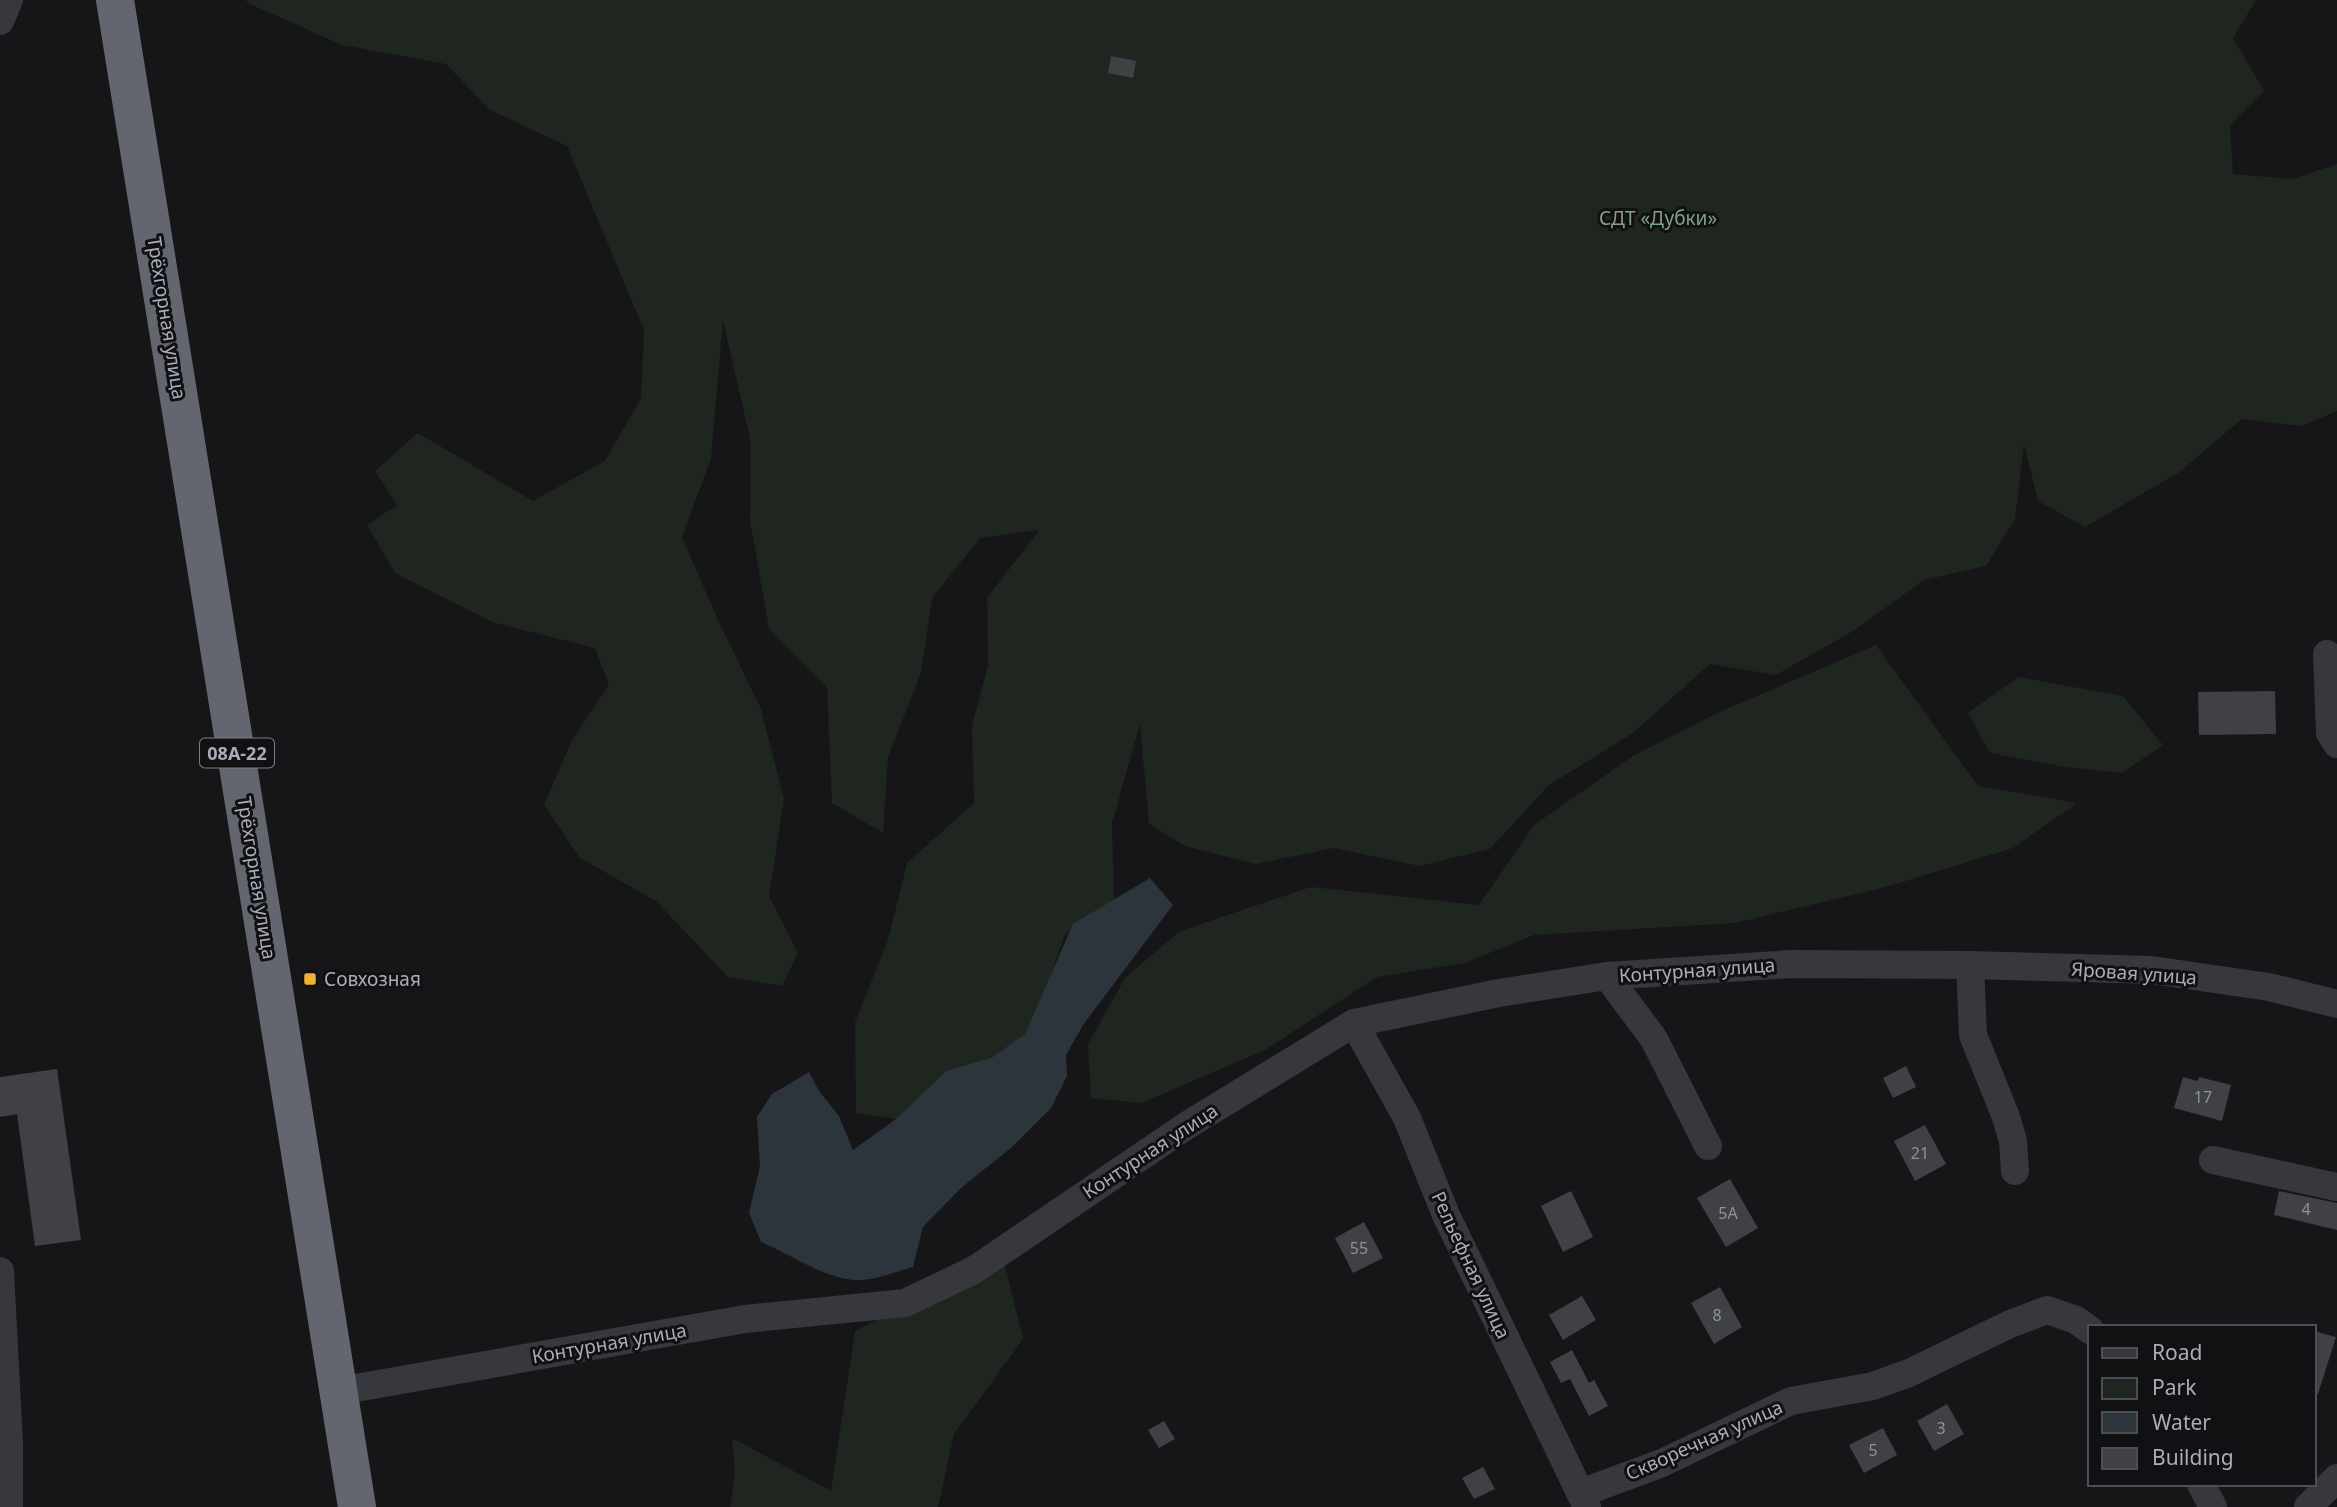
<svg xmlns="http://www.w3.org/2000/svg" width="2337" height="1507" viewBox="0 0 2337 1507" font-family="'Noto Sans',sans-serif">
  <rect width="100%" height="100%" fill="#161618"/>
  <g fill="#1e261f">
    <path d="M246,0H2256L2233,38L2264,91L2230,125L2233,174L2292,179L2337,164V411L2301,426L2242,419L2178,473L2085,527L2038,501L2024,444L2015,519L1986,566L1924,580L1853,631L1776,675L1710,664L1633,733L1549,785L1490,849L1419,866L1334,848L1255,864L1185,846L1149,824L1140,724L1112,823L1114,904L1065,934L1026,1047L946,1071L896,1119L856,1113L855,1022L888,940L907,863L974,803L972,726L988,665L987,598L1039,530L980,538L932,598L921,673L888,757L883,833L832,803L827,687L769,629L750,520L751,443L723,320L711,459L682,537L718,620L761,709L784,799L769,896L798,953L782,986L728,977L656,901L580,858L544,805L572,740L609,685L595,648L495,623L395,573L367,525L397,505L375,471L418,433L533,501L605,461L641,398L644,330L567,146L490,110L446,64L342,45L248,3Z"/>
    <path d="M1876,645L1978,786L2077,803L2013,848L1886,887L1735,923L1534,935L1465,963L1377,977L1265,1050L1142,1103L1091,1098L1088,1044L1125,978L1180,931L1311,887L1479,905L1534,825L1633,756L1719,712Z"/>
    <path d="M2018,677L2123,696L2163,745L2122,773L2060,766L1990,753L1968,713Z"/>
    <path d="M1003,1258L1023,1339L954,1434L938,1507H730L735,1474L732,1438L831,1491L855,1331Z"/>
  </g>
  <path fill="#2c353c" d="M1150,878L1173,905L1083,1025L1066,1055L1067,1076L1051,1108L1012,1147L961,1188L923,1227L913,1267C898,1271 869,1282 854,1280C821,1277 791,1254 761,1242L749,1213L760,1166L757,1117L772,1094L809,1072L819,1091L839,1116L853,1150L896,1119L946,1071L993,1057L1025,1034L1073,924Z"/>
  <g fill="#404145">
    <path d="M1111,56L1136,61L1133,78L1108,73Z"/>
    <path d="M2275,691L2276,734L2199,735L2198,692Z"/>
    <path d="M1906,1066L1916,1087L1893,1098L1883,1078Z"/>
    <path d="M57,1069L81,1240L35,1246L17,1114L0,1117V1077Z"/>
    <path d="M2183,1077L2198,1081L2199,1077L2231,1085L2222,1121L2174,1108Z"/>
    <path d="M1925,1125L1946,1164L1915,1181L1894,1141Z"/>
    <path d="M1730,1179L1758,1228L1726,1247L1697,1198Z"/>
    <path d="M1571,1191L1593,1237L1563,1252L1541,1206Z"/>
    <path d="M2279,1191L2337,1203V1230L2274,1215Z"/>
    <path d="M1364,1222L1383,1258L1353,1273L1335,1238Z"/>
    <path d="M1720,1287L1742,1327L1714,1344L1691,1303Z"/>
    <path d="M1582,1296L1596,1320L1563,1340L1549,1315Z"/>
    <path d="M2314,1331L2336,1337L2318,1394H2314Z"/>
    <path d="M1572,1350L1589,1383L1594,1380L1608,1406L1589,1416L1570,1379L1561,1383L1550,1362Z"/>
    <path d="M1947,1404L1964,1434L1934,1451L1917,1421Z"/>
    <path d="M1164,1421L1175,1439L1159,1448L1148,1430Z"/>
    <path d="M1883,1428L1897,1455L1864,1473L1849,1445Z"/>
    <path d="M1483,1467L1495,1489L1474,1499L1462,1478Z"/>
  </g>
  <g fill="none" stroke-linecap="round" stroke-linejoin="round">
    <g stroke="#37383d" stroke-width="28">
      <path d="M0,21L9,0"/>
      <path d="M2327,654L2330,733L2337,744"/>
      <path d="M1970,965L1973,1035L2006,1117L2013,1141L2015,1171"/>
      <path d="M1607,976L1654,1039L1708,1146"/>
      <path d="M1354,1023L1407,1118L1446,1215L1587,1507"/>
      <path d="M2213,1160L2337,1187"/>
      <path d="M0,1271L9,1443V1507"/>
      <path d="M339,1391L745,1319L905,1303L974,1270L1186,1126L1354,1023L1499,993L1607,976L1791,964L1970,965L2152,970L2269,987L2337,1004"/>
      <path d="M2201,1484L2213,1507"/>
      <path d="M1581,1493L1662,1463L1791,1401L1873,1386L1909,1373L2010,1324L2047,1310L2076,1320L2090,1330"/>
      <path d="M2308,1507L2337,1478"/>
    </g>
    <path stroke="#63666e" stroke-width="38" d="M115,0L357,1507"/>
  </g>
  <rect fill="#f2b134" stroke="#111113" stroke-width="2.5" x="303" y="972" width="14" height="14" rx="3.5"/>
  <g text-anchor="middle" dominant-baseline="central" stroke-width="6" stroke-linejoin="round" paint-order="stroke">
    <g font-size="16" fill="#8e929b">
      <text x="2203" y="1097">17</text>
      <text x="1920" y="1153">21</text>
      <text x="2306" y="1209">4</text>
      <text x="1728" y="1213">5А</text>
      <text x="1359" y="1248">55</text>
      <text x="1717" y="1315">8</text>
      <text x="1941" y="1428">3</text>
      <text x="1873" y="1450">5</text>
    </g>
    <rect fill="#111113" stroke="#7b7e86" stroke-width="2" x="200" y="738.5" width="74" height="29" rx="5"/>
    <g font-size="18" font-weight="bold" fill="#a8adb8">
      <text x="237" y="753">08А-22</text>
    </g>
    <g font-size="19" fill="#7fa381" stroke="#111113">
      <text x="1658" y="218">СДТ «Дубки»</text>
    </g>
    <g font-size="19" fill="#a8adb8" stroke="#111113">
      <text transform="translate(167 318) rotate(81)">Трёхгорная улица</text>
      <text transform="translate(257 878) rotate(81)">Трёхгорная улица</text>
      <text transform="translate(1697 970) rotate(-4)">Контурная улица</text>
      <text transform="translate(2134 973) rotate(4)">Яровая улица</text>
      <text transform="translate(1150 1151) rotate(-33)">Контурная улица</text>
      <text transform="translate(1471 1265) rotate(65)">Рельефная улица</text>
      <text transform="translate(609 1343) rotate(-10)">Контурная улица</text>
      <text transform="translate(1704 1440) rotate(-24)">Скворечная улица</text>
    </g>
    <g font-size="19" fill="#a8adb8" stroke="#111113" text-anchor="start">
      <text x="324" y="979">Совхозная</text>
    </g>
  </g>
  <rect x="2088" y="1325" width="228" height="161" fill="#111113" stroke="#4d4f55" stroke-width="2"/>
  <rect x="2102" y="1348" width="35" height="10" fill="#37383d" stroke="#4d4f55" stroke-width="2"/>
  <text x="2152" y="1360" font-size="21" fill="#a8adb8">Road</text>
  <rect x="2102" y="1378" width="35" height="21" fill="#1e261f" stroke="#4d4f55" stroke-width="2"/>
  <text x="2152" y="1395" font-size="21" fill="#a8adb8">Park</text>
  <rect x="2102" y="1412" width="35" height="21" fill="#2c353c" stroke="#4d4f55" stroke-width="2"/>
  <text x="2152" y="1430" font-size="21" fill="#a8adb8">Water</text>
  <rect x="2102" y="1448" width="35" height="21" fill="#404145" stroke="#4d4f55" stroke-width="2"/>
  <text x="2152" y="1465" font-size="21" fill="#a8adb8">Building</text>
</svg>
